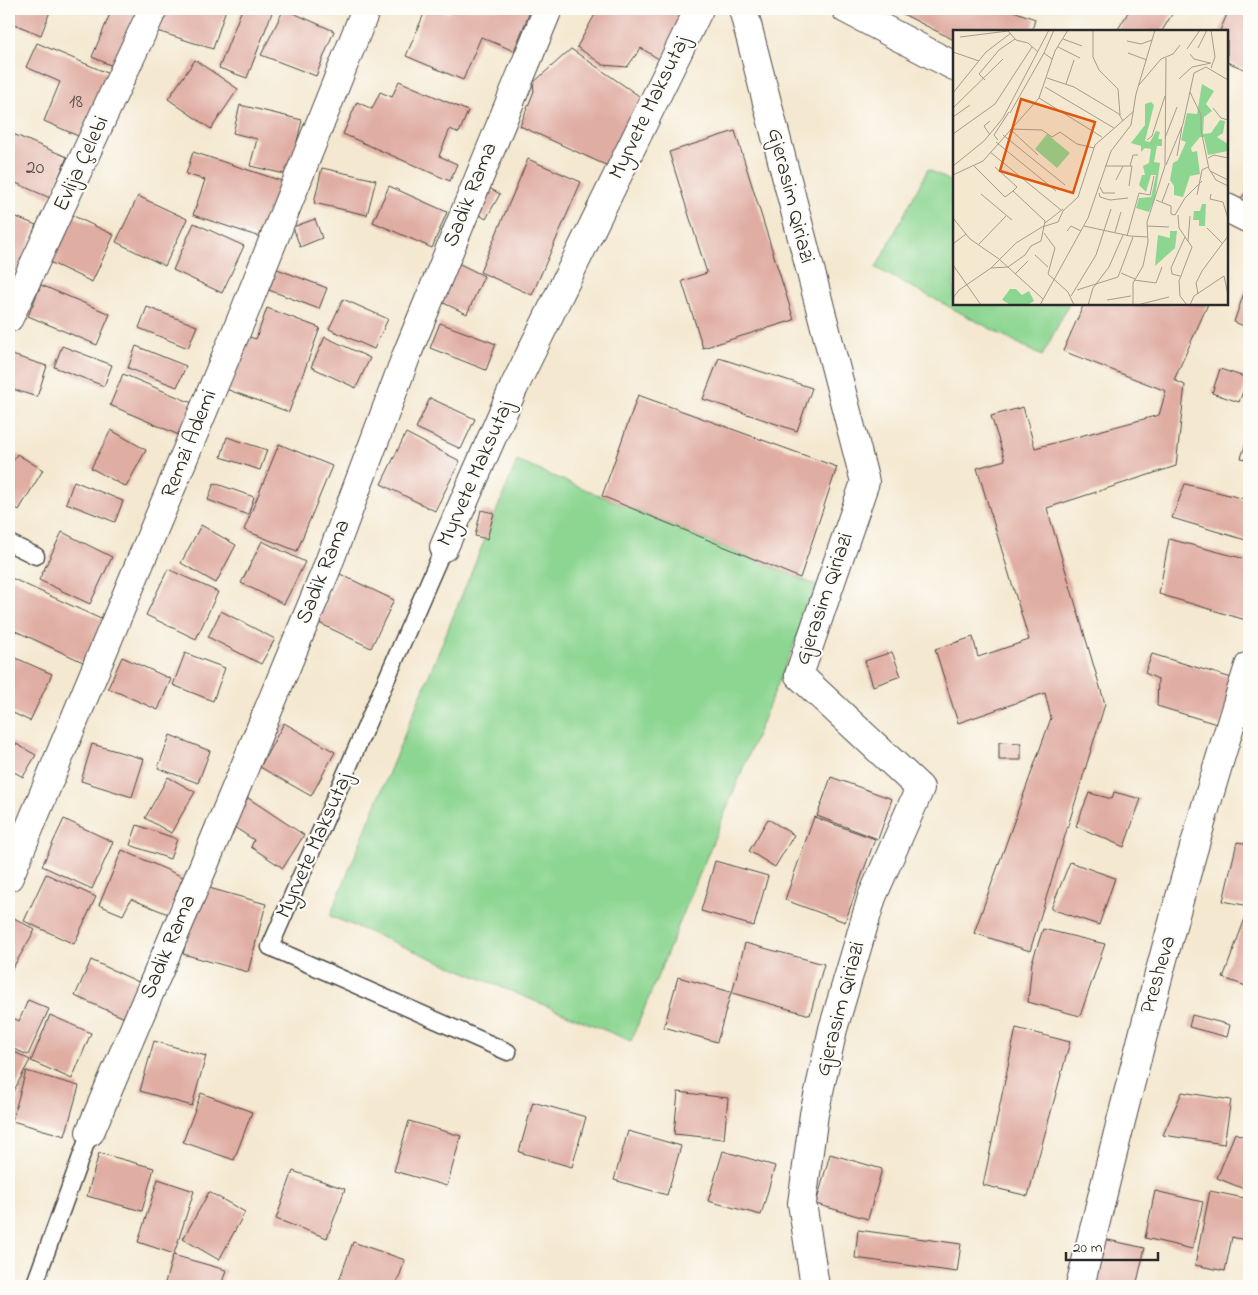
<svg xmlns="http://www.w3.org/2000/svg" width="1258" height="1295" viewBox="0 0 1258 1295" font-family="'Indie Flower',sans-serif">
  <rect width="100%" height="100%" fill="#fdfcf7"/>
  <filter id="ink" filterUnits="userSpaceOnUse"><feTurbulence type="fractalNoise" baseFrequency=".02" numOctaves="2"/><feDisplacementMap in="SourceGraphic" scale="10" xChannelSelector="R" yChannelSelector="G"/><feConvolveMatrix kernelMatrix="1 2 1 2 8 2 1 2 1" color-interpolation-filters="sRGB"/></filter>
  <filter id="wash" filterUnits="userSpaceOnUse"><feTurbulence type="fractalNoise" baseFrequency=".0096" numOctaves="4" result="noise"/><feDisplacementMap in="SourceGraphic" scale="20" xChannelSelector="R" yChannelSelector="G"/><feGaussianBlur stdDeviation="1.12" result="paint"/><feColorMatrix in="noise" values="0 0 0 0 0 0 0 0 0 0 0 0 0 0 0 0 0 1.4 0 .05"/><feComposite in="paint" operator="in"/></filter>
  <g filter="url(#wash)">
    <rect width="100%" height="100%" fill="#f4e8d0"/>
    <g fill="#8dd692" stroke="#5c805e">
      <path d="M928,169L954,183V304H1069L1042,356L876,268Z"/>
      <path d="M517,461L818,586L631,1041L330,916Z"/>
    </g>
    <g id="blocks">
      <g fill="#e0ada3">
        <path d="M9,9H51L41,35L9,22Z"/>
        <path d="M112,9H139L115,67L92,57Z"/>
        <path d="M160,9H226L213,49L154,30Z"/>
        <path d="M242,9L273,10L247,78L219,68Z"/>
        <path d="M284,9L334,31L316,76L261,55Z"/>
        <path d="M426,9H439L449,13L450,9H531L514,51L481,37L463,80L406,56Z"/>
        <path d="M598,9H695L662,61L641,48L627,67L603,65L577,47Z"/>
        <path d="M893,9H1008L1035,19L1032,31H954V40Z"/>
        <path d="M1130,9H1175L1162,31H1117Z"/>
        <path d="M1229,9H1249V71L1227,62V31H1220Z"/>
        <path d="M37,43L112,75L85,139L44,121L60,82L26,67Z"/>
        <path d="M571,49L642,98L610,167L520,126L534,91L533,83Z"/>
        <path d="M195,60L238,89L211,129L168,99Z"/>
        <path d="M399,81L468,111L459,133L450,129L439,156L457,164L450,181L343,134L357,102L372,109L380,92L392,97Z"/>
        <path d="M240,105L302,120L289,175L250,166L257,139L233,133Z"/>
        <path d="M735,131L794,320L703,348L682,281L707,273L669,152Z"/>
        <path d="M13,134L67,157L50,198L9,180V144Z"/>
        <path d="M193,152L285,182L266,239L193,215L205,180L186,174Z"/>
        <path d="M528,159L581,182L532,295L480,272Z"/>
        <path d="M322,168L376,180L367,215L314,203Z"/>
        <path d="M482,184L500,194L486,219L468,208Z"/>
        <path d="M389,186L447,212L432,248L373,222Z"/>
        <path d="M1249,188V207L1240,200Z"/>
        <path d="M138,196L187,219L165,266L116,242Z"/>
        <path d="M65,212L114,235L92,282L43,259Z"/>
        <path d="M9,214L36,225L9,291Z"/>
        <path d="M315,219L322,238L300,247L293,227Z"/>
        <path d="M194,223L244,246L222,293L173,270Z"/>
        <path d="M454,261L484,276L467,314L437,300Z"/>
        <path d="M277,269L327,288L319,309L269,290Z"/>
        <path d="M1249,278V328L1234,322Z"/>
        <path d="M41,285L110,314L97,345L28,316Z"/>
        <path d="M343,299L388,319L374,349L329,329Z"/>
        <path d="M1084,304H1208L1174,380L1185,385L1176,466L1047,508L1105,704L1030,951L974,933L1051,718L1045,693L958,723L935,649L973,637L978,657L1029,640L977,468L1005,460L991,416L1023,407L1035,448L1159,415L1166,391L1063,351Z"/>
        <path d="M147,307L197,326L188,348L139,328Z"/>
        <path d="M267,308L320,328L289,412L223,388L243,335L256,339Z"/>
        <path d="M440,323L496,344L486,370L430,348Z"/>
        <path d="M325,337L370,358L356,388L311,367Z"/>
        <path d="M62,346L112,365L104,386L54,367Z"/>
        <path d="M136,346L186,366L177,387L128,368Z"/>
        <path d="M9,354L47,366L37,397L9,388Z"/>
        <path d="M719,358L812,388L797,431L703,399Z"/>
        <path d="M1220,369L1248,378L1239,402L1212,393Z"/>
        <path d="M123,374L192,403L179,435L110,405Z"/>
        <path d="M638,395L837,467L800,578L602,496Z"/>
        <path d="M430,398L475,419L461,449L416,428Z"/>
        <path d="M111,430L146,450L126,487L91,468Z"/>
        <path d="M406,433L460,461L435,511L381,484Z"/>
        <path d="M1249,433V460L1241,458Z"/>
        <path d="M227,437L267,450L260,470L221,457Z"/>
        <path d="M279,444L332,466L297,551L244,530Z"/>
        <path d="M17,454L43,470L19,510L9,504V468Z"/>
        <path d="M74,481L123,501L115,522L66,503Z"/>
        <path d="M214,483L254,497L248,515L208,500Z"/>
        <path d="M1185,484L1249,500V541L1172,518Z"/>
        <path d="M481,510L494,513L487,539L475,536Z"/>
        <path d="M201,525L236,545L216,583L181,563Z"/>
        <path d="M62,532L112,557L90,604L39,580Z"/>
        <path d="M1169,539L1249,560V621L1159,594Z"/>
        <path d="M262,541L305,562L284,604L241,583Z"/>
        <path d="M168,569L218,592L196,639L146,615Z"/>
        <path d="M340,574L394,600L371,648L317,622Z"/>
        <path d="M9,577L103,620L83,662L9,628Z"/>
        <path d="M221,611L275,639L261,664L208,637Z"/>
        <path d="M892,652L901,676L873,686L865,661Z"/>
        <path d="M185,653L225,668L213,701L173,685Z"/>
        <path d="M1152,654L1235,679L1220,725L1157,706L1158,679L1145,673Z"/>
        <path d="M9,655L52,674L30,721L9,711Z"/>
        <path d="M122,657L171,679L158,710L108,688Z"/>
        <path d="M284,723L335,752L311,796L260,767Z"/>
        <path d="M170,735L210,751L198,783L158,768Z"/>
        <path d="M9,740L36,755L23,777L9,769Z"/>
        <path d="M999,742L1021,743V760H999Z"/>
        <path d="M92,744L144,759L132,797L81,781Z"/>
        <path d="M168,777L195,792L171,833L145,818Z"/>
        <path d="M831,777L892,799L878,839L817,816Z"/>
        <path d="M1114,792L1141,799L1124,847L1076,826L1089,793L1112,799Z"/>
        <path d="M242,794L304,835L283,868L251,847L254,840L225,821Z"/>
        <path d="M814,817L875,839L845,922L785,900Z"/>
        <path d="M64,819L113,842L92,889L42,866Z"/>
        <path d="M768,819L794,835L775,867L749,851Z"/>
        <path d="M137,825L177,839L170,859L130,845Z"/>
        <path d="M1237,842L1249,844V906L1223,901Z"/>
        <path d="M122,850L183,877L168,914L131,899L123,915L99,905Z"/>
        <path d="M715,861L768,876L754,926L701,911Z"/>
        <path d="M1070,862L1115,878L1099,925L1051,909Z"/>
        <path d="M46,874L96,897L74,944L24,921Z"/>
        <path d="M202,886L266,904L248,972L183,954Z"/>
        <path d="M1247,913L1249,914V987L1223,978Z"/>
        <path d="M9,915L35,930L11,971L9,969Z"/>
        <path d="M1043,929L1105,944L1080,1016L1028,1002L1032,962Z"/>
        <path d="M745,943L824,964L810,1015L732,993Z"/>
        <path d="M91,960L143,984L127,1019L75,996Z"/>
        <path d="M678,977L731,992L717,1042L664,1027Z"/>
        <path d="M28,1000L49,1009L28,1055L9,1047L12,1036L9,1035V1016L19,1021Z"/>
        <path d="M50,1015L91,1033L72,1079L31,1061Z"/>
        <path d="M1192,1015L1230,1025L1227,1037L1189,1027Z"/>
        <path d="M1016,1028L1070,1042L1028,1196L983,1185Z"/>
        <path d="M154,1041L206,1056L192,1106L140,1091Z"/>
        <path d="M9,1049L30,1060L9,1100Z"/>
        <path d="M26,1071L79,1086L65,1136L12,1121Z"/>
        <path d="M678,1092L728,1098L724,1139L674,1134Z"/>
        <path d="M1182,1092L1231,1100L1224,1144L1163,1135Z"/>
        <path d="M201,1093L252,1112L234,1160L183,1142Z"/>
        <path d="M533,1102L586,1117L572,1167L519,1152Z"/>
        <path d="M409,1121L461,1136L447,1186L394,1171Z"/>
        <path d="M628,1131L681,1146L667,1195L614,1180Z"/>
        <path d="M1235,1133L1249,1139V1191L1217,1178Z"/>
        <path d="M723,1151L775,1166L761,1215L708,1201Z"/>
        <path d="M99,1153L154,1168L142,1211L87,1196Z"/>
        <path d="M830,1154L882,1169L868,1219L816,1204Z"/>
        <path d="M293,1171L345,1189L327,1238L276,1219Z"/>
        <path d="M158,1179L194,1191L174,1254L138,1242Z"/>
        <path d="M1155,1191L1203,1202L1192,1249L1145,1238Z"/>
        <path d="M1210,1191L1249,1199V1241L1232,1237L1225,1271L1195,1265Z"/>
        <path d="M209,1192L245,1212L219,1260L183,1239Z"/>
        <path d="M858,1230L961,1244L957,1272L855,1258Z"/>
        <path d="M1099,1238L1145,1248L1137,1282L1152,1286H1088Z"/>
        <path d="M353,1242L405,1260L396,1286H337Z"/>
        <path d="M173,1255L226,1270L221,1286H164Z"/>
      </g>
    </g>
  </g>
  <g filter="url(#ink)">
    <use href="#blocks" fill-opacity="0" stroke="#494744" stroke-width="1"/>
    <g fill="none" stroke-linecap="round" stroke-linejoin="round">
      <g stroke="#494744" stroke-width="19">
        <g id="service">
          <path d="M9,543L36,556"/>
          <path d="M444,547L270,947L508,1052"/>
          <path d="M34,1286L90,1132"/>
        </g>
      </g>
      <g stroke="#494744" stroke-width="30">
        <g id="minor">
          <path d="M743,9L865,482L799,675L920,788L872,897L833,1029L814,1114L802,1203L815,1286"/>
          <path d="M9,318L153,9"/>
          <path d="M444,547L514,387L699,9"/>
          <path d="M9,877L244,313L366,9"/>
          <path d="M90,1132L204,865L325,573L407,354L548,9"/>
          <path d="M1080,1286C1131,1078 1183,870 1249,666"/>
        </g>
      </g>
      <g stroke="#494744" stroke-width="30">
        <g id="primary">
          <path d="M846,9L954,66"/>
          <path d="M1227,208L1249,219"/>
        </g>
      </g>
      <use href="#service" stroke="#fff" stroke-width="16"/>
      <use href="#minor" stroke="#fff" stroke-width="28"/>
      <use href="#primary" stroke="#fff" stroke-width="28"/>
    </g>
  </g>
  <g text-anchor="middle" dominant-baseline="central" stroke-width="4.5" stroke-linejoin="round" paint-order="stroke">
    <g font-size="20" fill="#584c49">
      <text x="76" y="102">18</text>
      <text x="35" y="168">20</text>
    </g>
    <g font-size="22" fill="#2b2b2b" stroke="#fdfcf7">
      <text transform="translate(650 108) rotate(-64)">Myrvete Maksutaj</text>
      <text transform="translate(82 164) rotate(-65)">Evlija Çelebi</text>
      <text transform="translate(471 195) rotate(-68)">Sadik Rama</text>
      <text transform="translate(790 196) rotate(76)">Gjerasim Qiriazi</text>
      <text transform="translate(190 444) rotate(-68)">Remzi Ademi</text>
      <text transform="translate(476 474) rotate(-66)">Myrvete Maksutaj</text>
      <text transform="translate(324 572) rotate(-68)">Sadik Rama</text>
      <text transform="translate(825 599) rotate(-71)">Gjerasim Qiriazi</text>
      <text transform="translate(315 846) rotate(-66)">Myrvete Maksutaj</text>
      <text transform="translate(169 947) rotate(-67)">Sadik Rama</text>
      <text transform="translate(1159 975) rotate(-74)">Presheva</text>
      <text transform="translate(841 1009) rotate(-75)">Gjerasim Qiriazi</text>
    </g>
  </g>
  <g transform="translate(953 30)">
    <rect width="275" height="275" fill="#f4e8d0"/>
    <path d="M249,54L261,61L253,74L259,81L251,87L250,104L258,103L267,90L272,91L270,103L264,107L275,114V121L255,125L251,107H247L238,118L239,122L244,121L247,144L237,146L230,167L221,165V156L217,150L220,133L225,130L233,112L228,110L234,83L244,84ZM198,72L201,75L192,111L197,112L203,101L207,102L205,109H209V116H204L201,132L207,133L202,168L196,182L183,178L186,168L198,167L203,145H198L193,162L186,155L189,145H192L190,136L196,133L198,119L192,118L188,122V116L178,113L192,95V74ZM94,104L117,123L104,138L82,119ZM249,174H253L252,196H246V190H240L241,181H247ZM217,201H224L222,218L202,236L205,205L217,208ZM57,259H63L69,265L76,261L81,271L74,275L56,274L49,270Z" fill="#8dd692"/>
    <path fill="none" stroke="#a49c8e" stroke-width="1" d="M140,0V27L146,40L165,59L167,85M7,7L55,1L63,10L75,13L85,22M110,9L129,16M174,11L188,14L199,10M105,17L127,28M245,18L254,0M234,19L247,0M0,22L26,31M175,23L194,30M237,24L241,29L257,33M99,29L91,23L101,0M258,38L262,27L258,0M94,48L121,57L166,84L170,91M226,49L239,37L258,33M32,50L26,44L46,20L62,9M113,54L121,30M186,55L208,29L220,24L227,15M92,57L161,98M237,62L248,85V100L256,139L263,150L275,156M0,63L33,22L58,3M86,68L149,107M0,78L50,29M260,78L268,88L275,90M57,83L91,23M0,87L17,75M57,99L85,125M59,99L89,100L99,107L107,102L124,114L141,118M0,104L42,74L79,17M37,105L31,96L37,91M50,105L112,155M212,108L224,77M45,110L41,105L56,82M194,110L199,106L212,66M43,112L103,161M37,122L108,180M224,126L229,97M255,128L261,125L275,128M213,135L230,94L241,43L253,37L275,50M0,136L31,111L50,88L96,0M21,136L52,167L60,161M152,136H177M177,136L180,125H185M42,137L64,157L60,161M257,141L275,150M0,145L30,131L86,68L102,21L115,0M163,150L170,136M176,156L179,136H177M147,157L150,163H162M146,163L147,167L157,170L175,168M28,164L59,190M258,164L257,169L270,172L275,189M244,165L249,140L255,137M203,170L218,176V184L222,185L232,168L249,151M209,172L216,153M225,185L226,198L239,217L226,251L227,266L234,275M0,188L17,209L46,229L90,269M92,193L110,179M131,196L177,206L195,207M194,196L216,197M254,198L269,213M114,201L118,196L128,201M162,202L168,182M91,203L102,218L95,244L115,262L121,275M174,206L186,163L197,165L201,146M235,211L237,186M1,213L13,204M26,214L54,185M82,225L95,237M0,235L28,275M38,238L63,213L89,197L105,192L110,181L125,167L142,115L181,81M168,243L182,249M62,244L75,231M227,246L219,244L218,238L232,207M271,246L275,265M181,250L203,253L209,237M124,260L165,247L180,207M245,264L243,253L249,241L275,206M118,266L143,225L158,179M0,268L6,260L38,238L55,237L72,225L78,216L88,211L92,191L60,161M154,270L178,266M87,275L135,188L158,121L178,95L183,64L202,0M135,275L140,258L156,237L170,205M180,275V253L190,236L195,212L194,192L212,136L213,28M184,275L216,267M237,275L241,266L271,246"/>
    <path fill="#df570e" fill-opacity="0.15" stroke="#df570e" stroke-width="2.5" d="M68,69L142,92L120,163L47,141Z"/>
    <rect width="275" height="275" fill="none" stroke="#2b2b2b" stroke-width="2.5"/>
  </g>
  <rect width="1258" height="1295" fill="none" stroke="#fdfcf7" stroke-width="30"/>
  <path d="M1066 1252v8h92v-8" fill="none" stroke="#2b2b2b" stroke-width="2.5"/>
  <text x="1073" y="1252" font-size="15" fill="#2b2b2b" stroke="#fdfcf7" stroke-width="4" paint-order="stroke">20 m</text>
</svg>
